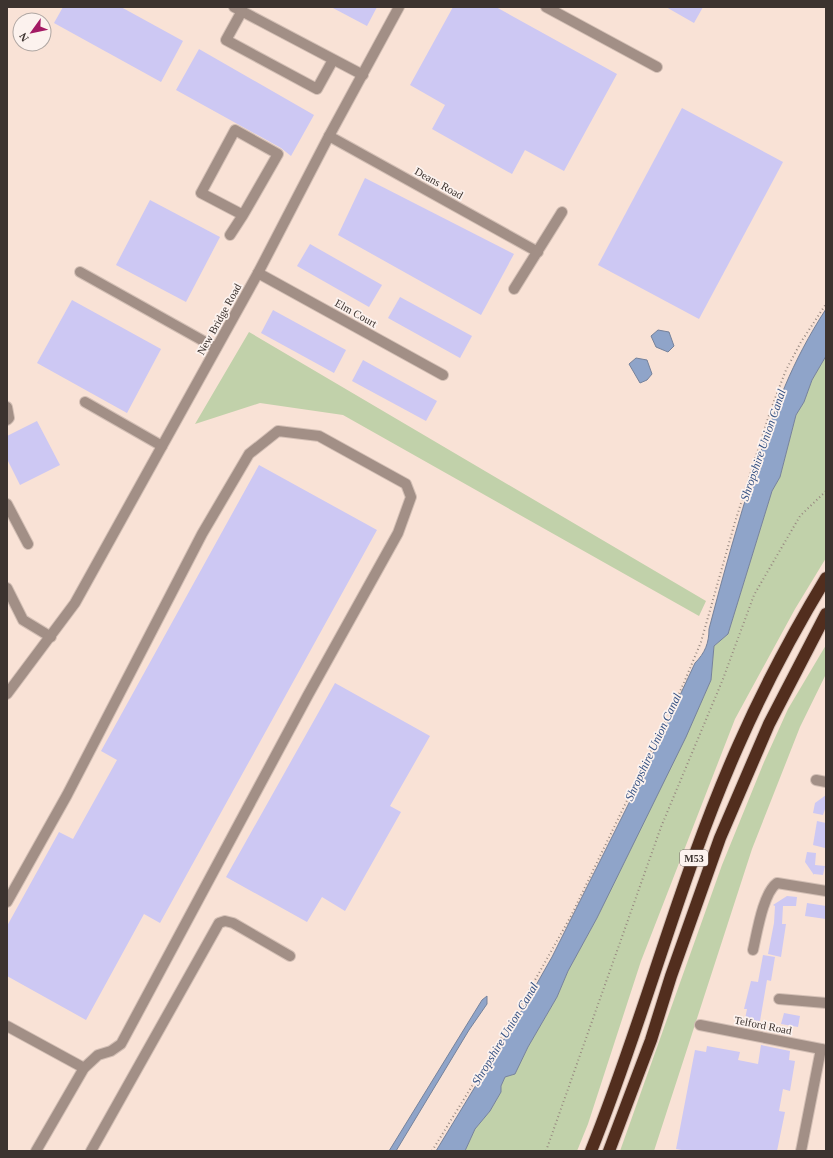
<svg xmlns="http://www.w3.org/2000/svg" width="833" height="1158" viewBox="0 0 833 1158" font-family="'Times New Roman',serif">
  <rect width="100%" height="100%" fill="#f9e2d6"/>
  <g fill="#c1d1aa">
    <path d="M249,332L706,601L699,616L343,415L260,403L195,424Z"/>
    <path d="M826,356V558L795,609L735,719L641,961L588,1124L577,1151H465L475,1129L490,1111L501,1092V1086L505,1077L515,1074L528,1047L557,997L568,971L597,918L704,696L711,680L714,646L728,634L772,491L780,477L796,415L804,402L812,380Z"/>
    <path d="M826,645V674L800,727L752,849L654,1151H620L722,865L764,762L788,709Z"/>
  </g>
  <g fill="#8fa4c9" stroke="#76829b">
    <path d="M826,309V356L812,380L804,402L796,415L780,477L772,491L728,634L714,646L711,680L686,737L597,918L568,971L557,997L528,1047L515,1074L505,1077L501,1086V1092L490,1111L475,1129L465,1151H436L523,1008L552,957L640,781L695,663C705,653 709,643 709,629C723,575 738,522 755,469C775,408 791,363 826,309Z"/>
    <path d="M658,330L669,332L674,346L668,352L656,347L651,336Z"/>
    <path d="M636,358L647,360L652,374L647,380L640,383L629,364Z"/>
    <path d="M487,996V1004L469,1030L396,1151H389L482,1000Z"/>
  </g>
  <g fill="#cdc8f3">
    <path d="M63,7H121L183,41L161,82L54,23Z"/>
    <path d="M331,7H377L367,26Z"/>
    <path d="M453,7H496L617,74L564,171L525,150L512,174L432,129L445,105L410,85Z"/>
    <path d="M666,7H703L694,23Z"/>
    <path d="M199,49L314,115L291,156L281,148L176,90Z"/>
    <path d="M682,108L783,162L699,319L598,265Z"/>
    <path d="M365,178L514,254L481,315L338,235Z"/>
    <path d="M150,200L220,237L186,302L116,265Z"/>
    <path d="M310,244L382,285L369,307L297,266Z"/>
    <path d="M400,297L472,336L460,358L388,318Z"/>
    <path d="M72,300L161,349L127,413L37,363Z"/>
    <path d="M273,310L346,350L334,373L261,333Z"/>
    <path d="M363,360L437,401L426,421L352,381Z"/>
    <path d="M37,421L60,465L20,485L7,459V436Z"/>
    <path d="M259,465L377,530L160,923L144,914L86,1020L7,976V926L59,832L73,839L117,760L101,751Z"/>
    <path d="M335,683L430,736L390,806L401,812L345,911L322,897L307,922L226,877Z"/>
    <path d="M826,795V806L823,815L813,813L815,803Z"/>
    <path d="M817,821L826,823L825,848L813,845Z"/>
    <path d="M807,852L816,853L815,865L825,866L823,875L814,874V875L805,862Z"/>
    <path d="M787,896L797,897L796,906H783L782,924H786L781,957L768,954L774,923L775,906L773,905Z"/>
    <path d="M807,903L826,906V919L805,916Z"/>
    <path d="M763,955L775,957L771,981L767,980L760,1021L745,1019L747,1009H744L751,981L758,982Z"/>
    <path d="M784,1013L800,1016L798,1027L781,1024Z"/>
    <path d="M761,1045L790,1051L789,1060L795,1061L790,1091L783,1089L779,1111L785,1112L777,1151H687L676,1149L695,1050L706,1052L707,1046L740,1052L738,1060L758,1064Z"/>
  </g>
  <g fill="none" stroke-linecap="round" stroke-linejoin="round">
    <g stroke="#d3bfb5" stroke-width="12">
      <g id="minor">
        <path d="M234,7L363,75"/>
        <path d="M546,7L657,67"/>
        <path d="M242,11L226,40L317,89L333,60"/>
        <path d="M329,136L538,252"/>
        <path d="M230,235L243,215L201,193L235,130L278,154L243,215"/>
        <path d="M80,272L216,348"/>
        <path d="M258,273L443,375"/>
        <path d="M514,289L562,212"/>
        <path d="M85,402L162,446"/>
        <path d="M7,407L9,418L7,420"/>
        <path d="M7,504L28,544"/>
        <path d="M7,588L23,620L51,637"/>
        <path d="M7,694L75,603L258,273L329,136L399,7"/>
        <path d="M816,780L826,782"/>
        <path d="M7,902L67,795L202,534L249,454L278,431L319,436L406,484L411,497L398,533L308,695L121,1044L111,1051L98,1055L84,1068L36,1151"/>
        <path d="M753,950C757,933 763,893 777,883L826,891"/>
        <path d="M779,999L826,1003"/>
        <path d="M700,1025L821,1049"/>
        <path d="M7,1026L84,1068"/>
        <path d="M91,1151L219,923L225,921L233,923L290,956"/>
        <path d="M801,1151L821,1049L826,1050"/>
      </g>
    </g>
    <g stroke="#d3bfb5" stroke-width="14">
      <g id="highway">
        <path d="M591,1151C645,1017 680,876 739,744C764,687 794,631 826,578"/>
        <path d="M609,1151L651,1040L671,976L720,838L769,724L826,614"/>
      </g>
    </g>
    <g stroke="#988981" stroke-width="2" stroke-dasharray="1 3" stroke-linecap="butt">
      <path d="M432,1151L512,1021L571,916L683,685L701,642L735,522L771,409L786,370L801,342L826,304"/>
      <path d="M546,1151L661,827L723,679L754,595L800,516L826,491"/>
    </g>
    <use href="#minor" stroke="#a28f86" stroke-width="10"/>
    <use href="#highway" stroke="#522e1e" stroke-width="12"/>
  </g>
  <g text-anchor="middle" dominant-baseline="central" stroke-width="3.5" stroke-linejoin="round" paint-order="stroke">
    <rect fill="#fcf2ee" stroke="#766c68" stroke-width="1" x="680" y="850" width="28" height="16" rx="3"/>
    <g font-size="10" font-weight="bold" fill="#3c332f">
      <text x="694" y="858">M53</text>
    </g>
    <g font-size="11" fill="#3c332f" stroke="#fcf2ee">
      <text transform="translate(439 183) rotate(29)">Deans Road</text>
      <text transform="translate(356 313) rotate(29)">Elm Court</text>
      <text transform="translate(219 319) rotate(-61)">New Bridge Road</text>
      <text transform="translate(763 1025) rotate(11)">Telford Road</text>
    </g>
    <g font-size="12" font-style="italic" fill="#345082" stroke="#fcf2ee">
      <text transform="translate(763 445) rotate(-71)">Shropshire Union Canal</text>
      <text transform="translate(653 747) rotate(-65)">Shropshire Union Canal</text>
      <text transform="translate(505 1034) rotate(-59)">Shropshire Union Canal</text>
    </g>
  </g>
  <rect width="833" height="1158" fill="none" stroke="#3c332f" stroke-width="16"/>
  <g transform="translate(32 32) rotate(237)"><circle r="19" fill="#fcf2ee" stroke="#afa6a2"/>
  <path d="M0-3L7 15L0 10L-7 15Z" fill="#a31a64"/>
  <text y="-6" font-size="11" font-weight="bold" text-anchor="middle" fill="#3c332f">N</text>
  </g>
</svg>
